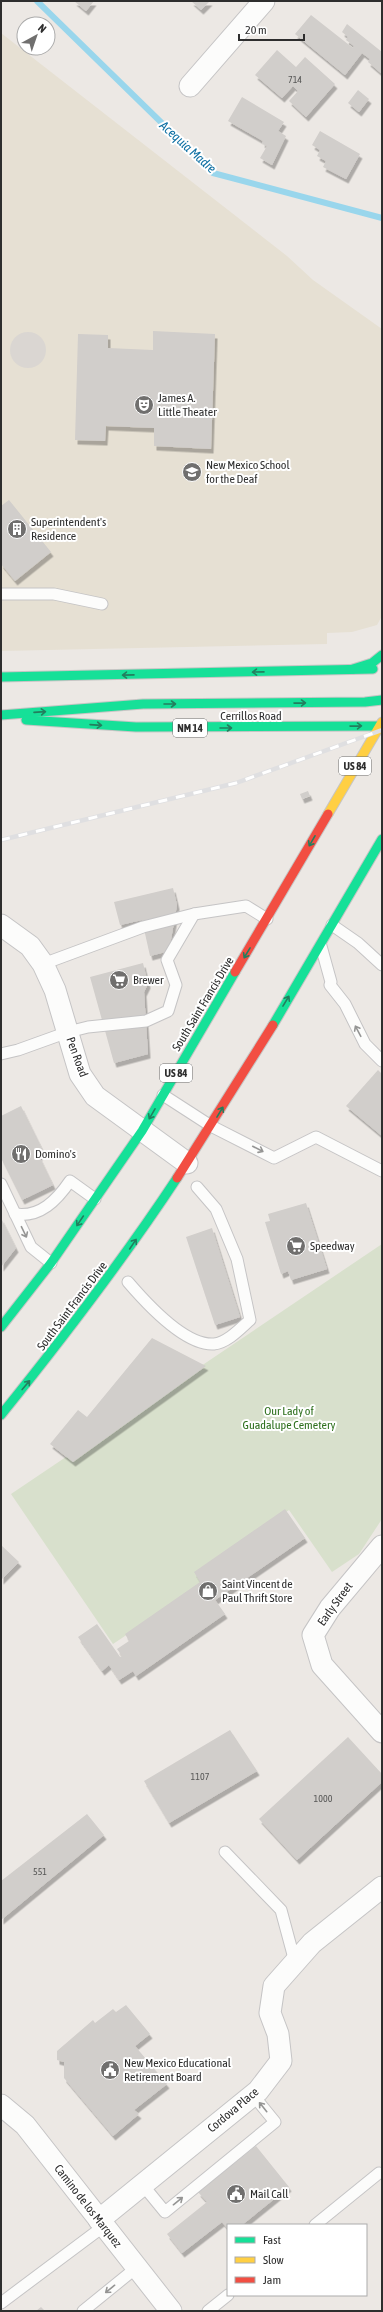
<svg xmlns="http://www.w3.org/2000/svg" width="383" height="2312" viewBox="0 0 383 2312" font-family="'Asap Condensed',sans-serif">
  <defs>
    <filter id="shadow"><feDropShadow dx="2.5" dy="4.5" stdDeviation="0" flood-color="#0004"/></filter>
  </defs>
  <rect width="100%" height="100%" fill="#ece8e4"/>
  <path fill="#e6e0d3" d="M1,33L287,256L313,280L382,329V616L377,625L352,632L327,633V644L1,651Z"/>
  <path fill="#d8e0cc" d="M382,1244V1519L359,1554L332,1572L289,1510L200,1570L207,1581L113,1644L11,1494Z"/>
  <circle fill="#dad6d2" cx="28" cy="350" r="18"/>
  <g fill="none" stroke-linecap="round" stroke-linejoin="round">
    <path stroke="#99d6ec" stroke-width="6" d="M37,1L213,173L382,218"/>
  </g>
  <g fill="#d1cecb" filter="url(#shadow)">
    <path d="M74,1H94L86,11Z"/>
    <path d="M191,1H210L201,10Z"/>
    <path d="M311,15L353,48L354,46L346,40L348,37L342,32L347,24L382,52V74L368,62L370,59L362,53L345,75L295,34Z"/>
    <path d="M277,50L296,67L305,57L335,84L306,117L289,101L298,91L293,86L282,98L255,75Z"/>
    <path d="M358,90L369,99L359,112L348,103Z"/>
    <path d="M242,97L284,122L278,131L286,136L272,165L260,158L267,146L262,143L263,141L228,121Z"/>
    <path d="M320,131L360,154L346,179L323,167L326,161L317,156L320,150L312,145Z"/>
    <path d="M153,331L215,334L211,449L154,446V428L106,426L105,441L75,440L78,334L108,335V348L153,350Z"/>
    <path d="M9,500L51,552L15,581L1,564V506Z"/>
    <path d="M308,791L310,796L302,799L300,794Z"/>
    <path d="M173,888L177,905L169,951L150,956L142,920L120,925L114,902Z"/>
    <path d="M143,963L148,984L144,992L148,1054L114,1063L90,977Z"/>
    <path d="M378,1070L382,1074V1136L346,1106Z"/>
    <path d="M21,1106L44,1153L39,1156L53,1185L22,1200L1,1158V1116Z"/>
    <path d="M306,1203L327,1269L291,1280L288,1271L281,1274L265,1222L270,1221L268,1214Z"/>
    <path d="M1,1218L16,1248L1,1267Z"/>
    <path d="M212,1228L240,1317L215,1325L186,1237Z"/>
    <path d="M152,1338L206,1366L73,1462L50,1444L78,1410L87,1417Z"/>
    <path d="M285,1509L305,1538L215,1600L225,1614L136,1676L133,1671L119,1680L109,1665L102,1671L78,1637L97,1624L120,1657L122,1656L117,1649L129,1641L125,1634L200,1582L194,1572Z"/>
    <path d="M1,1545L19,1562L1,1580Z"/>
    <path d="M230,1730L257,1771L169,1823L144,1781Z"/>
    <path d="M348,1737L382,1774V1782L297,1860L259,1819Z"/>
    <path d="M87,1814L104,1835L1,1920V1881Z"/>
    <path d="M126,2005L150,2034L135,2046L167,2084L134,2110L139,2114L113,2136L64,2078V2062L57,2060V2051L93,2020L95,2023L113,2009L116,2012Z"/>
    <path d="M256,2146L289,2187L242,2225H228V2229L222,2222L182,2253L167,2234L207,2202L198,2192Z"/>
    <path d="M41,2307L45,2311H36Z"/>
  </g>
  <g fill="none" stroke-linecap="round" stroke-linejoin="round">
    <g stroke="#c5c4c5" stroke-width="13">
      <g id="lane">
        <path d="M1,594H54L102,604"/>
        <path d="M332,925L358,943L382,965"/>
        <path d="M321,946L331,982L330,985L345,1004L365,1044L382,1061"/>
        <path d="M43,964L143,927L194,914L246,906L267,919"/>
        <path d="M1,1054L18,1050L68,1032L88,1027L146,1021L168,1011L176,985L167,960L194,914"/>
        <path d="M163,1095L211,1126L274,1158L316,1137L382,1171"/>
        <path d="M1,1184L31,1247L51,1263"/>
        <path d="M15,1214C40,1218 57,1200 70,1181L95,1199"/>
        <path d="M128,1282C146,1303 185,1346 214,1344C227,1343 241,1328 250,1320L237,1259L216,1209L197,1187"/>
        <path d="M225,1852L281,1910L295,1962"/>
        <path d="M142,2184L165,2212L275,2122L253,2095"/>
        <path d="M315,2225L379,2173"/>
        <path d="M1,2303L104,2226"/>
        <path d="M83,2311L136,2268"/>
        <path d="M208,2311L228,2295"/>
      </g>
    </g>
    <g stroke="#c5c4c5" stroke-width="23">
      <g id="street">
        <path d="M190,86L264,1"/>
        <path d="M1,925L30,946L43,964L55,990L80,1074L95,1096L187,1163"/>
        <path d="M382,1546L330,1608L313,1635L322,1665L382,1732"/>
        <path d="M1,2105L25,2125L171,2311"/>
        <path d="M99,2220L258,2091L281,2061L278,2034L270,2013L274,1986L312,1943L382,1887"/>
      </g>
    </g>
    <g stroke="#c6c5c4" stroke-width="11">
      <g id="fast">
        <path d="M353,669L372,663L382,655"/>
        <path d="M1,677L373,669"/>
        <path d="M1,715L143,704L365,702L382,700"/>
        <path d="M26,720L136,727L382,726"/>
        <path d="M273,1025L382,839"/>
        <path d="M1,1327L51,1263L142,1131L235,972"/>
        <path d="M1,1415C63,1338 123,1260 177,1178"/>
      </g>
    </g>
    <g stroke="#c6c5c4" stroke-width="11">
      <path id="slow" d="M328,814L382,722"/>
    </g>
    <g stroke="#c6c5c4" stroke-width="11">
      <g id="jam">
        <path d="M235,972L328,814"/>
        <path d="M177,1178L273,1025"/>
      </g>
    </g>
    <use href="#lane" stroke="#fcfcfb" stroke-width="11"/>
    <use href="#street" stroke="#fcfcfb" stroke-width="21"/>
    <use href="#fast" stroke="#16e098" stroke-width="9"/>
    <use href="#slow" stroke="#ffcf43" stroke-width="9"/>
    <use href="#jam" stroke="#f24e42" stroke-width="9"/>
    <g stroke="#dfdfe1" stroke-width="4.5">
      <path id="rail" d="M1,840L236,783L382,730"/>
    </g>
    <use href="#rail" stroke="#fff" stroke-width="3" stroke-dasharray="9" stroke-linecap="butt"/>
  </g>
  <defs><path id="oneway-shaft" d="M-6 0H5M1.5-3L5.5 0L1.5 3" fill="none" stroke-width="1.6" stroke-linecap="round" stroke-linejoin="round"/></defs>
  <g stroke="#237e5e">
    <use href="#oneway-shaft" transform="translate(258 672) rotate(179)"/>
    <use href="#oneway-shaft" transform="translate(128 675) rotate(179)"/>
    <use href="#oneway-shaft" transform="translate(300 703) rotate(-1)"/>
    <use href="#oneway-shaft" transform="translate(170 704)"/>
    <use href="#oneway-shaft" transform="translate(40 712) rotate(-4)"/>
    <use href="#oneway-shaft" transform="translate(96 725) rotate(4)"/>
    <use href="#oneway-shaft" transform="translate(356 726) rotate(-1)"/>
    <use href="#oneway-shaft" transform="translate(226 728)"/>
    <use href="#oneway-shaft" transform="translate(312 841) rotate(120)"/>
    <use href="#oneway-shaft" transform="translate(247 953) rotate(121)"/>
    <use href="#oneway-shaft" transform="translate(286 1001) rotate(-59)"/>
    <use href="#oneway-shaft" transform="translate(220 1112) rotate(-59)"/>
    <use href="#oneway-shaft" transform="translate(152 1114) rotate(120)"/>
    <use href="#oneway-shaft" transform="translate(80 1221) rotate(124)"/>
    <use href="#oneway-shaft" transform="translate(133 1244) rotate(-56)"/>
    <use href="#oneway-shaft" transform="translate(26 1385) rotate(-50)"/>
  </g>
  <g stroke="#959594">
    <use href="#oneway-shaft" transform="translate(358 1031) rotate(-118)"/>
    <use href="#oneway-shaft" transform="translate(258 1149) rotate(27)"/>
    <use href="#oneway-shaft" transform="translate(24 1232) rotate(64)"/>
    <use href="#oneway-shaft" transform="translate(263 2107) rotate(-129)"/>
    <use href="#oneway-shaft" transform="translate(178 2201) rotate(-39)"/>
    <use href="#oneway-shaft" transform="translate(110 2289) rotate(141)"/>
  </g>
  <defs>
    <g id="theatre-disc" transform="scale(1)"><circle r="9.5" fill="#706f6e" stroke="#fff"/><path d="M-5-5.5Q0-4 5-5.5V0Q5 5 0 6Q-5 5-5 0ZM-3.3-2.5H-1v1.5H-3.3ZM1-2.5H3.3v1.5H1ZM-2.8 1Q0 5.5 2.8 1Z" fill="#fff"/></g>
    <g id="school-disc" transform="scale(1)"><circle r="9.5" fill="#706f6e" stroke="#fff"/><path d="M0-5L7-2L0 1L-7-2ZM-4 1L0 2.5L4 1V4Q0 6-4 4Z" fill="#fff"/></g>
    <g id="building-disc" transform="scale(1)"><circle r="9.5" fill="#706f6e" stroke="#fff"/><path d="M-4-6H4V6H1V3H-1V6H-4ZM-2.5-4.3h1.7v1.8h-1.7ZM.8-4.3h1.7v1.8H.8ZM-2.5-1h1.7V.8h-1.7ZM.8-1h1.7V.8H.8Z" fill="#fff"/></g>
    <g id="supermarket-disc" transform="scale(1)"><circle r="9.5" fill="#706f6e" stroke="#fff"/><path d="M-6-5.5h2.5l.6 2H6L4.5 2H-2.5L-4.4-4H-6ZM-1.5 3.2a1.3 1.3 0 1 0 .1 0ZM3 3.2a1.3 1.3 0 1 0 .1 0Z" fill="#fff"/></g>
    <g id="restaurant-disc" transform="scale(1)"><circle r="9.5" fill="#706f6e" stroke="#fff"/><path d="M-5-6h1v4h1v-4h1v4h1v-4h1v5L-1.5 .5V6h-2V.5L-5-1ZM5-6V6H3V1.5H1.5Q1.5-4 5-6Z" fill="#fff"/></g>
    <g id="shop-disc" transform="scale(1)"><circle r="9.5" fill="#706f6e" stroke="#fff"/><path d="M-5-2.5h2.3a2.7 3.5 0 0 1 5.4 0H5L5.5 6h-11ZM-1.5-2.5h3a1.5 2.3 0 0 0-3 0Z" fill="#fff"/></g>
    <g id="civic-disc" transform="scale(1)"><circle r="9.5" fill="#706f6e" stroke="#fff"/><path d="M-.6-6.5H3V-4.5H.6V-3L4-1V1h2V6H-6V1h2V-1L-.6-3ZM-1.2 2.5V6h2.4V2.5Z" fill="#fff"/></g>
  </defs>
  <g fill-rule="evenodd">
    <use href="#theatre-disc" x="144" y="405"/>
    <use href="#school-disc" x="192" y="472"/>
    <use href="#building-disc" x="17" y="529"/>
    <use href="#supermarket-disc" x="119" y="980"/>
    <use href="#restaurant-disc" x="21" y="1154"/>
    <use href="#supermarket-disc" x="296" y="1246"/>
    <use href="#shop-disc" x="208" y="1591"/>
    <use href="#civic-disc" x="110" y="2070"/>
    <use href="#civic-disc" x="236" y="2194"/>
  </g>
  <g text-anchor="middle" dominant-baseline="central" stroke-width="4" stroke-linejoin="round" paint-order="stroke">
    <g font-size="10" fill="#585857">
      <text x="295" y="79">714</text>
      <text x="200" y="1776">1107</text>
      <text x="323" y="1798">1000</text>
      <text x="40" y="1871">551</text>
    </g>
    <g fill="#fff" stroke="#6d6d6d" stroke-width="1">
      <rect x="173" y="719" width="34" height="18" rx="3"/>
      <rect x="339" y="757" width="32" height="18" rx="3"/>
      <rect x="160" y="1064" width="32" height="18" rx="3"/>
    </g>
    <g font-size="11" font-weight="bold" fill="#2e2e2e">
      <text x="190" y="728">NM 14</text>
      <text x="355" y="766">US 84</text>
      <text x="176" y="1073">US 84</text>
    </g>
    <g font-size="12" fill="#2e2e2e" stroke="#fff" text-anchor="start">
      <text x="158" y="398">James A.<tspan x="158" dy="14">Little Theater</tspan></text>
      <text x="206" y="465">New Mexico School<tspan x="206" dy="14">for the Deaf</tspan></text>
      <text x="31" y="522">Superintendent's<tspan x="31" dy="14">Residence</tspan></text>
      <text x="133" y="980">Brewer</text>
      <text x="35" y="1154">Domino's</text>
      <text x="310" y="1246">Speedway</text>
      <text x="222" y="1584">Saint Vincent de<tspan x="222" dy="14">Paul Thrift Store</tspan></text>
      <text x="124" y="2063">New Mexico Educational<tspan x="124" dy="14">Retirement Board</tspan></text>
      <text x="250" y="2194">Mail Call</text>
    </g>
    <g font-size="12" fill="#2e2e2e" stroke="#fff">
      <text x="251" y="716">Cerrillos Road</text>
      <text transform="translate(203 1004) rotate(-59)">South Saint Francis Drive</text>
      <text transform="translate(77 1057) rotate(70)">Pen Road</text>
      <text transform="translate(72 1306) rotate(-53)">South Saint Francis Drive</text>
      <text transform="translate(335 1604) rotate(-54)">Early Street</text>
      <text transform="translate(233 2110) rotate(-40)">Cordova Place</text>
      <text transform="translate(88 2206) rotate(52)">Camino de los Marquez</text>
    </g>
    <g font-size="12" fill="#2c6e1b" stroke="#fff">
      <text x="289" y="1411">Our Lady of<tspan x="289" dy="14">Guadalupe Cemetery</tspan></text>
    </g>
    <g font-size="13" font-style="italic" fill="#0d6fa3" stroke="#fff">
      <text transform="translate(188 147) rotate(42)">Acequia Madre</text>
    </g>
  </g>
  <rect width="383" height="2312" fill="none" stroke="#2e2e2e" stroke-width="4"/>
  <rect x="227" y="2224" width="140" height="72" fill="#ffffff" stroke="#ababab"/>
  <rect x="235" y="2237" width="20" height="6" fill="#16e098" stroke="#ababab"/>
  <text x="263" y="2244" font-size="12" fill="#2e2e2e">Fast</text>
  <rect x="235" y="2257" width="20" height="6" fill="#ffcf43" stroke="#ababab"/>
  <text x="263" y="2264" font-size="12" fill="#2e2e2e">Slow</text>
  <rect x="235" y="2277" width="20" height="6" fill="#f24e42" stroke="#ababab"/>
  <text x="263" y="2284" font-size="12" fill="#2e2e2e">Jam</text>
  <g transform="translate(36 36) rotate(40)"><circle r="19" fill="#ffffff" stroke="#ababab"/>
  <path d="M0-3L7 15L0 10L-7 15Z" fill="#706f6e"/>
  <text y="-6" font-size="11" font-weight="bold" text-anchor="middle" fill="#2e2e2e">N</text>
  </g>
  <path d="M239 34v6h65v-6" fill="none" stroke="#2e2e2e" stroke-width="2"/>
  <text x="245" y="34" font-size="12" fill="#2e2e2e" stroke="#ffffff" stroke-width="3" paint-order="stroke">20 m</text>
</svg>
